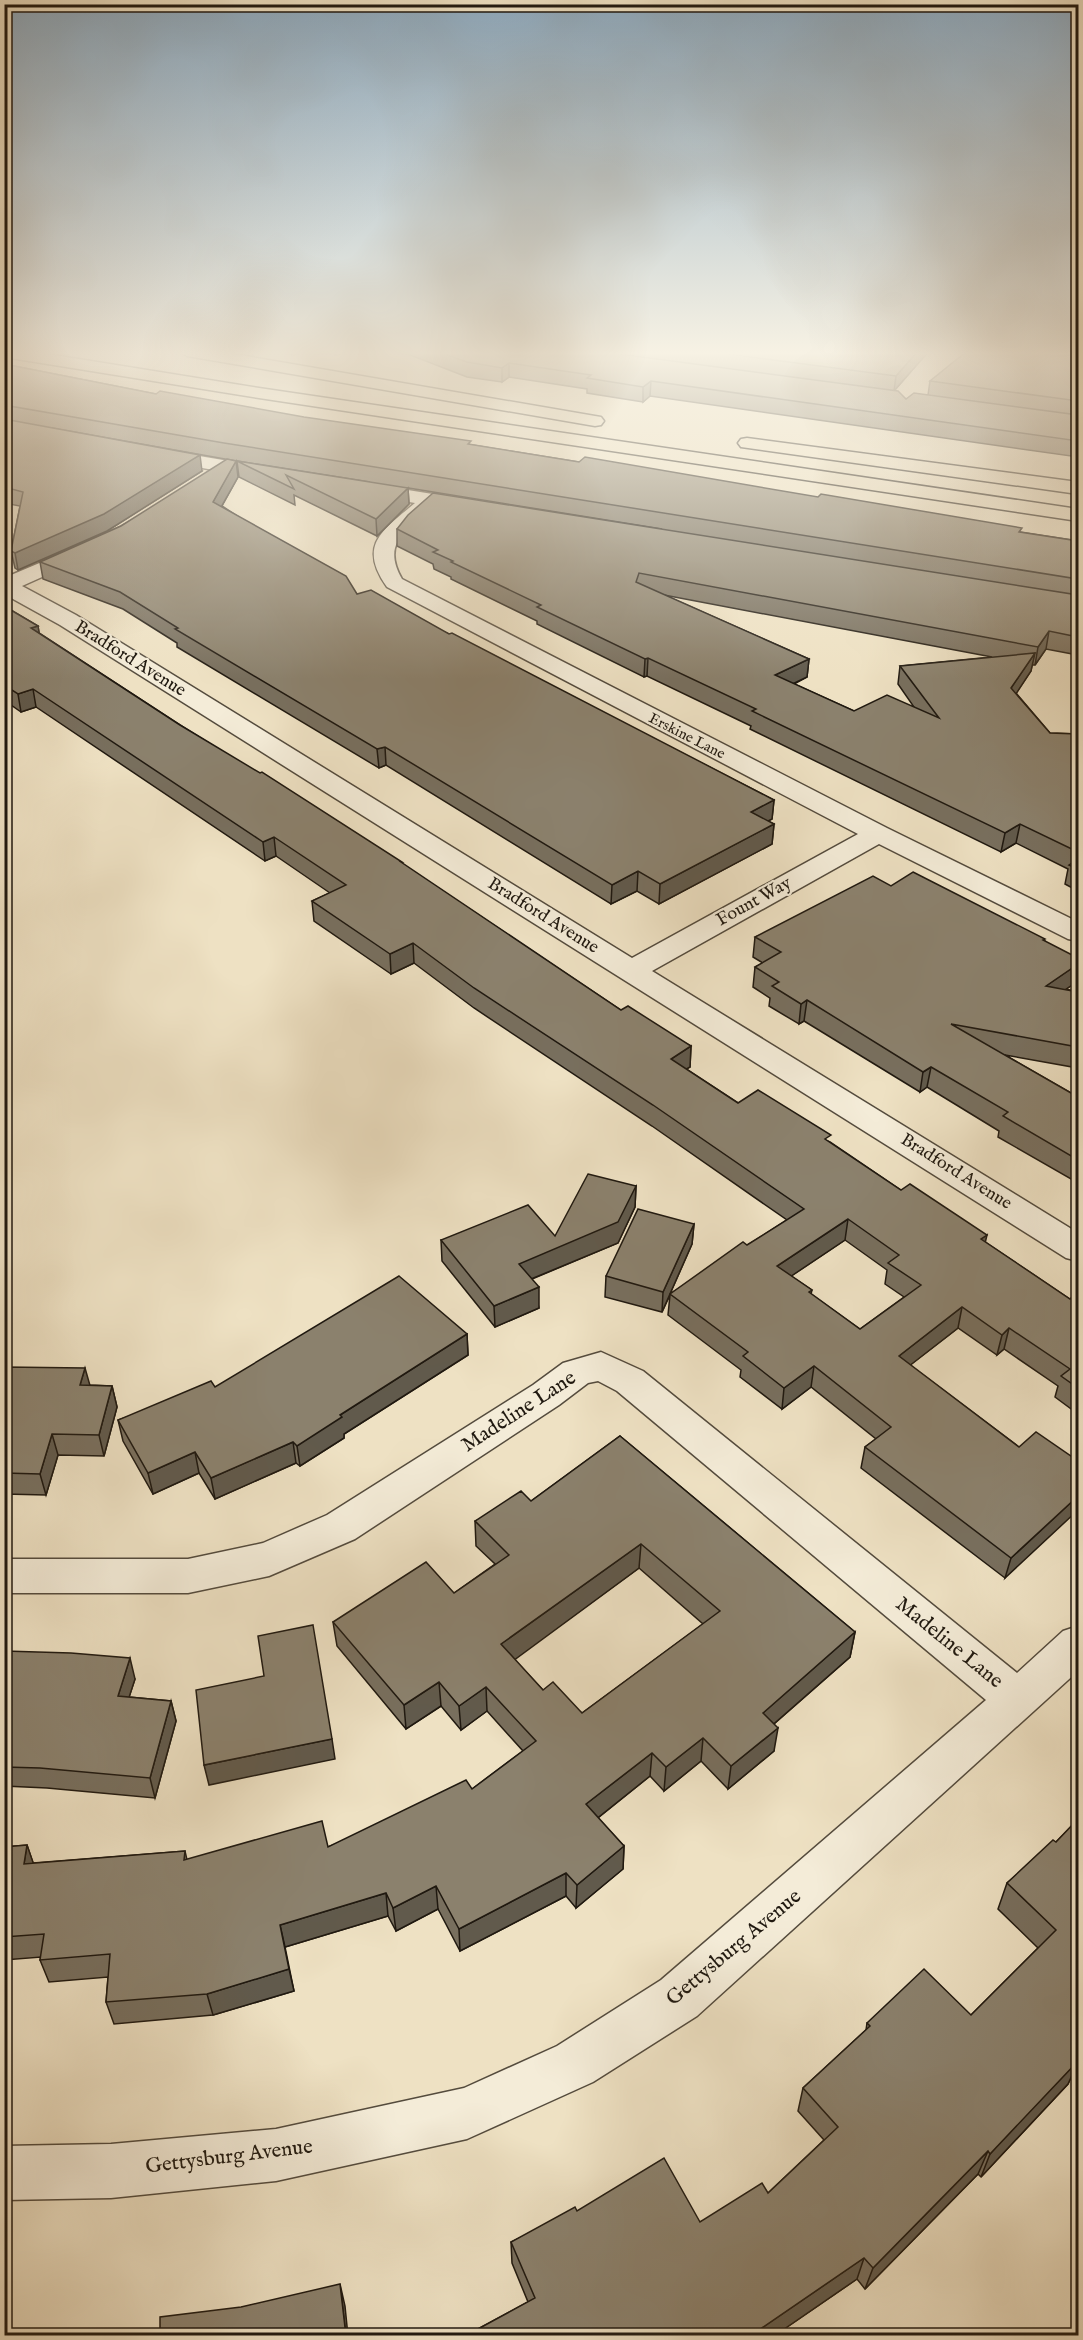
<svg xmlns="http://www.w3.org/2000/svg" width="1083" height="2340" viewBox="0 0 1083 2340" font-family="'IM FELL English',serif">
  <rect width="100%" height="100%" fill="#eee1c3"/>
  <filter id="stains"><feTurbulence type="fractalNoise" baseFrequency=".00333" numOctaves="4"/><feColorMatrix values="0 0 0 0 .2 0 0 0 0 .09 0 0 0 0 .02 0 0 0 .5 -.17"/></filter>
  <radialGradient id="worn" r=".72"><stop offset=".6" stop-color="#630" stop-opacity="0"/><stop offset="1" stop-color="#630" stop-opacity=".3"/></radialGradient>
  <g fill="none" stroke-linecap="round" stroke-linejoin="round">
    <g stroke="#544b3d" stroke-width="3">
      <g id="minor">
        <path d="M157,449L283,470L290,472L292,476L290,480L283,482L150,459L148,455L150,451Z"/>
        <path d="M364,483L470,500L477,502L480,506L477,510L470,512L435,506C409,529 380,541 402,579L887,828L1078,922V941L1068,939L879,844L652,971L1078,1233V1261L1066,1258L60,625L4,594V578L75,548L82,546L89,548L92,552L89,556L22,586L76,615L632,958L858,834L387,587C357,545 383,530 415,503L357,493L354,489L357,485Z"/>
        <path d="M601,1352L643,1371L1017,1673L1063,1631L1078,1626V1671L697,2016L593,2082L467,2139L276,2181L111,2198L4,2200V2146L111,2144L276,2129L464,2088L557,2046L661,1980L986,1700L617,1391L598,1381L588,1383L559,1405L355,1539L269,1576L188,1593H4V1559H188L263,1543L327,1515L533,1385L563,1363Z"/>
      </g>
    </g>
    <g stroke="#201910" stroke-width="3">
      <g id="motorway">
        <path d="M4,351H29L259,388L1078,509V521L259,398L4,357Z"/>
        <path d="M179,351H216L595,416L601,417L604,421L601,425L595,426L187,356Z"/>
        <path d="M747,438L1078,482V494L741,447L738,443L741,439Z"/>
      </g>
    </g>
    <use href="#minor" fill="#f4ecd8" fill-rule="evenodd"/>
    <use href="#motorway" fill="#eee1c3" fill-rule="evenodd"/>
  </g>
  <g fill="#786f5e" stroke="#201910" stroke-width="1.5" fill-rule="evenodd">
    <path d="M277,351H301L294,355Z"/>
    <path d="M400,351H929L894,391L906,399L928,395L930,381L1078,351V457L650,396L643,402L587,393V389L509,377L502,382L467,377Z"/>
    <path d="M4,364L156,394L579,462L1078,541V655L1046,649L1035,665H1032L1031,671L1016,693L1050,733L1078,734V891L1065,884L1068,869L1016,843L1001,852L750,729L751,726L647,676L644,677L537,624V621L451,579V577L434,569L433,564L397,546V529H662L408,488L409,504L377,536L294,495L295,505L239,477L237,461L370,482L225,459L52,428L202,471L107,531L18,570L15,568L11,551L20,506L4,503ZM664,595L992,657L900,666L898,684L914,707L854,711L794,684L807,677L809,659Z"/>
    <path d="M236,461L238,477L222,506L357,594L449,634L774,800L772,819L768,821L774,824L772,844L659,904L637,891L611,904L386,765L379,768L177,647V643L123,609L43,579L40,562L121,526Z"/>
    <path d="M4,606L38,626L39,633L180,725L402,864L621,1010L691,1046L690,1067L686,1069L738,1103L830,1142L901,1190L985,1242L1070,1299L1078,1294V1414L1055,1397L1058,1386L1004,1349L997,1355L958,1328L910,1365L1019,1447L1078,1461L1005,1578L861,1468L865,1447L876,1439L811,1387L782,1409L740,1377L741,1370L668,1315L670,1295L662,1312L605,1297L606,1276L694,1224L692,1244L670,1294L787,1220L652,1126L474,1008L414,963L391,974L314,921L312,901L330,893L276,856L265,861L36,707L21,712L4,700ZM845,1240L887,1270L885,1284L904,1297L860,1329L811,1294L812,1290L791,1276Z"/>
    <path d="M891,886L1045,941L1078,981L1066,989L1078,992V1068L1005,1055L1078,1097V1183L998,1137L999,1131L927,1087L920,1092L804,1021L799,1024L769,1006L770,998L753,987L755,967L763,963L753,957L755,937Z"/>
    <path d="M636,1186L635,1207L618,1243L532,1279L539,1308L495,1327L442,1261L441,1240L555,1236Z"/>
    <path d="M467,1334L468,1355L344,1434V1438L300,1466L296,1463L215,1499L199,1473L153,1494L123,1441L118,1420L215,1387Z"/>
    <path d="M4,1367L90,1385L112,1386L117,1407L104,1456L58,1455L46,1495L4,1494Z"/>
    <path d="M620,1436L855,1632L850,1657L774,1724V1751L728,1789L701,1761L664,1791L650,1776L598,1818L624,1846L623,1869L576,1908L566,1896L460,1951L438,1909L396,1931L388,1916L285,1947L294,1991L213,2015L114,2024L106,2002L108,1977L49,1982L40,1960L41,1957L4,1960V1847L27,1845L33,1863L185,1851L187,1860L328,1847L472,1789L523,1751L487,1711L461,1730L441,1706L406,1729L337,1646L333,1622L454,1593L495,1564L476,1546L475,1521L531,1501ZM639,1568L703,1624L582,1713L543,1690L514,1659Z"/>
    <path d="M4,1651L135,1679L129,1697L171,1701L176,1721L155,1798L47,1788L4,1786Z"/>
    <path d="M1078,1819V2066L1074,2071L1068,2084L981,2177L978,2174L865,2289L857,2279L774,2336H465L528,2302L512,2263L511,2242L577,2211L700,2222L768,2193L824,2140L798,2111L803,2088L866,2030L867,2023L971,2015L1038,1948L998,1909L1007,1883L1056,1842Z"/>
  </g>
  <g fill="#615a4c" stroke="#201910" stroke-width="1.5">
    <path d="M294,351H301L294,355Z"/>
    <path d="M334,351H364L335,355Z"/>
    <path d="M918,351H929L894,391L896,376Z"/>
    <path d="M509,363V377L502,382V368Z"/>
    <path d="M651,381L650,396L643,402V387Z"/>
    <path d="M200,455L202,471L107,531L18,570L15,553Z"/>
    <path d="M236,461L238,477L215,518L213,502Z"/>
    <path d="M408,488L409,504L377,536L376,519Z"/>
    <path d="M38,626L41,644L31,628Z"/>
    <path d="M1049,631L1046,649L1035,665L1038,647Z"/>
    <path d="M1035,653L1031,671L1008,706L1011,688Z"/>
    <path d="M648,658L647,676L644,677L645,659Z"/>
    <path d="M809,659L807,677L774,693L775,675Z"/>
    <path d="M33,689L36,707L21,712L18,694Z"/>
    <path d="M385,747L386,765L379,768L377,749Z"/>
    <path d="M774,800L772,819L749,831L751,812Z"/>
    <path d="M774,824L772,844L659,904L660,884Z"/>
    <path d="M1020,824L1016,843L1001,852L1005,833Z"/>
    <path d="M274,837L276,856L265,861L263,842Z"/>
    <path d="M638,871L637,891L611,904L612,885Z"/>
    <path d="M413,943L414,963L391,974L390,954Z"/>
    <path d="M1078,964V981L1041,1006L1046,986Z"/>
    <path d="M807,1000L804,1021L799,1024L801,1004Z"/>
    <path d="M691,1046L690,1067L669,1079L671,1059Z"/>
    <path d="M931,1067L927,1087L920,1092L923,1072Z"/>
    <path d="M636,1186L635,1207L618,1243L519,1284V1264Z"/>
    <path d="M848,1219L845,1240L775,1287L777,1266Z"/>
    <path d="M694,1224L692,1244L662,1312L663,1292Z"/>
    <path d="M987,1235L982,1256L981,1239Z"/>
    <path d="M539,1287V1308L495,1327L494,1306Z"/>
    <path d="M962,1307L958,1328L895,1377L899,1356Z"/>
    <path d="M1009,1328L1004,1349L997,1355L1002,1335Z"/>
    <path d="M467,1334L468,1355L344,1434V1438L300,1466L297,1446L340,1415Z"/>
    <path d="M814,1366L811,1387L782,1409L784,1388Z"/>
    <path d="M85,1368L91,1389L80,1385Z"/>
    <path d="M112,1386L117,1407L104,1456L99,1435Z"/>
    <path d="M52,1434L58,1455L46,1495L40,1474Z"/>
    <path d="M293,1442L296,1463L215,1499L211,1478Z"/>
    <path d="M195,1452L199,1473L153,1494L148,1473Z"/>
    <path d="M1078,1496V1510L1005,1578L1011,1558Z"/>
    <path d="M641,1544L639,1568L502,1669L501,1644Z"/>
    <path d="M855,1632L850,1657L759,1737L763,1713Z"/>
    <path d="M130,1658L135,1679L123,1716L118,1696Z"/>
    <path d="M439,1682L441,1706L406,1729L404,1705Z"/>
    <path d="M486,1687L487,1711L461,1730L459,1706Z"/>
    <path d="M171,1701L176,1721L155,1798L150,1778Z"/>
    <path d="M778,1728L774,1751L728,1789L731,1766Z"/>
    <path d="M703,1738L701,1761L664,1791L666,1767Z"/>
    <path d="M332,1739L335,1759L209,1785L204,1765Z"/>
    <path d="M652,1753L650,1776L585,1828L586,1804Z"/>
    <path d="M27,1845L35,1868L24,1864Z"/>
    <path d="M624,1846L623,1869L576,1908L577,1885Z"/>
    <path d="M566,1873V1896L460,1951L459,1929Z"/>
    <path d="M436,1886L438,1909L396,1931L393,1908Z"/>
    <path d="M386,1893L388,1916L285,1947L280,1925Z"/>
    <path d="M289,1969L294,1991L213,2015L207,1994Z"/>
    <path d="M1078,2054V2066L1074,2071L1068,2084L981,2177L990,2154Z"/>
    <path d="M988,2151L978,2174L865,2289L873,2268Z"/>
    <path d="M864,2258L857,2279L774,2336H750Z"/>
    <path d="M340,2284L345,2306L348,2336H346Z"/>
  </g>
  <g fill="#8b816d" stroke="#201910" stroke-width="1.5" fill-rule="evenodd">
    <path d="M436,351H597L898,391L906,399L914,393L1078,415V441L651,381L643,387L587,378L591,375L509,363L502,368L467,362Z"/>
    <path d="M705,351H918L896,376Z"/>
    <path d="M967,351H1078V401L930,381Z"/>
    <path d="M4,364L156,394L160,391L304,417L471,441L468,444L579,462L585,457L818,497L821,494L1022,528L1019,532L1078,541V579L224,443L4,405Z"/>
    <path d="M4,419L200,455L104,514L15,553L11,551L23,492L4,487Z"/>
    <path d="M227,459L236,461L213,502L346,576L357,594L371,590L449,634L452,633L774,800L751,812L774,824L660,884L638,871L612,885L385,747L377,749L175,629L178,628L120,592L40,562L121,526Z"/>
    <path d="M237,461L408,488L376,519L286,475L294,489Z"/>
    <path d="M433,493L1078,595V637L1049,631L1038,647L639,573L636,582L809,659L775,675L854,711L887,695L939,718L900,666L1035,653L1011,688L1050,733L1078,734V852L1020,824L1005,833L752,711L756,709L648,658L645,659L537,607L541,605L451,562L453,561L433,552L438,550L397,529L408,515Z"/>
    <path d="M4,606L38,626L31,628L180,725L260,773L262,772L402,862H401L621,1010L628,1006L691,1046L671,1059L738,1103L758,1090L831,1135L825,1139L901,1190L910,1184L987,1235L981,1239L1070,1299L1077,1293L1078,1294V1388L1061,1376L1070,1369L1009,1328L1002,1335L962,1307L899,1356L1019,1447L1036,1432L1078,1461V1496L1011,1558L865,1447L891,1427L814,1366L784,1388L743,1356L748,1352L670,1294L743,1242L747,1245L804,1209L653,1105L474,988L413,943L390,954L312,901L346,885L274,837L263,842L33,689L18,694L4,685ZM848,1219L899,1255L888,1263L921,1285L860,1329L809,1292L812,1290L777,1266Z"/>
    <path d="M1078,859V869L1069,865Z"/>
    <path d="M913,872L1045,939L1043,940L1078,958V964L1046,986L1078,992V1047L951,1024L1078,1097V1160L1003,1116L1008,1112L931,1067L923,1072L807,1000L801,1004L772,986L779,982L755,967L781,952L755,937L873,876L891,886Z"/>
    <path d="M588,1174L636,1186L618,1222L519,1264L539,1287L494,1306L441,1240L528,1205L555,1236Z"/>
    <path d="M638,1209L694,1224L663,1292L606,1276Z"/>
    <path d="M399,1276L467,1334L340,1415L342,1417L297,1446L293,1442L211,1478L195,1452L148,1473L118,1420L211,1381L215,1387Z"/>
    <path d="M4,1367L85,1368L80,1385L112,1386L99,1435L52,1434L40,1474L4,1473Z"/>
    <path d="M620,1436L855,1632L763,1713L778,1728L731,1766L703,1738L666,1767L652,1753L586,1804L624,1846L577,1885L566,1873L459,1929L436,1886L393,1908L386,1893L280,1925L289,1969L207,1994L106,2002L110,1954L40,1960L44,1934L4,1937V1847L27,1845L24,1864L185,1851L184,1860L322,1821L328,1847L466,1780L472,1789L536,1741L486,1687L459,1706L439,1682L404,1705L333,1622L426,1562L454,1593L509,1555L475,1521L521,1491L531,1501ZM641,1544L720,1611L582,1713L553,1682L543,1690L501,1644Z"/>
    <path d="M313,1625L332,1739L204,1765L196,1690L264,1676L258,1636Z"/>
    <path d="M4,1651L71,1653L130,1658L118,1696L171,1701L150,1778L40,1768L4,1767Z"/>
    <path d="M1078,1819V2054L1076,2057L1078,2061L990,2154L988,2151L873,2268L864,2258L750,2336H465L535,2298L511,2242L575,2207L577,2211L664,2158L700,2222L762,2183L768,2193L838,2127L803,2088L870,2026L867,2023L924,1969L971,2015L1056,1930L1007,1883L1053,1840L1056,1842Z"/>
    <path d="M340,2284L346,2336H160V2317L241,2307Z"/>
  </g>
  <linearGradient id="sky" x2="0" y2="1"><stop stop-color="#8eabc1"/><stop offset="0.52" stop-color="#f7f2e4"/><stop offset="1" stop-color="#f7f2e4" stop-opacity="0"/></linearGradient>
  <rect width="1083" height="679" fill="url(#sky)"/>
  <g text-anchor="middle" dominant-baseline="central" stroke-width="4.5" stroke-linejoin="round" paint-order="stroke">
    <g font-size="15" fill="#201910" stroke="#f4ecd8">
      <text transform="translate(687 736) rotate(27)">Erskine Lane</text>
    </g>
    <g font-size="18" fill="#201910" stroke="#f4ecd8">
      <text transform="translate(130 659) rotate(32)">Bradford Avenue</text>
      <text transform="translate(754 902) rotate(-29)">Fount Way</text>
      <text transform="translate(543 916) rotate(32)">Bradford Avenue</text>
      <text transform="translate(956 1172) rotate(32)">Bradford Avenue</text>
    </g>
    <g font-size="21" fill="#201910" stroke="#f4ecd8">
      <text transform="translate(519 1412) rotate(-33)">Madeline Lane</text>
      <text transform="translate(949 1643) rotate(39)">Madeline Lane</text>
      <text transform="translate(734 1948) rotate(-40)">Gettysburg Avenue</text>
      <text transform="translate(229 2157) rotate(-7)">Gettysburg Avenue</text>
    </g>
  </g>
  <rect width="1083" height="2340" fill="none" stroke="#eee1c3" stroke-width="24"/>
  <rect x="6" y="6" width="1071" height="2328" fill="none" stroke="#201910" stroke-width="3"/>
  <rect x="12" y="12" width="1059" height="2316" fill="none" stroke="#201910" stroke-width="1.5"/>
  <rect width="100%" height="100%" filter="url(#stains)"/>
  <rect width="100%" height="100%" fill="url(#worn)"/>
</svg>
